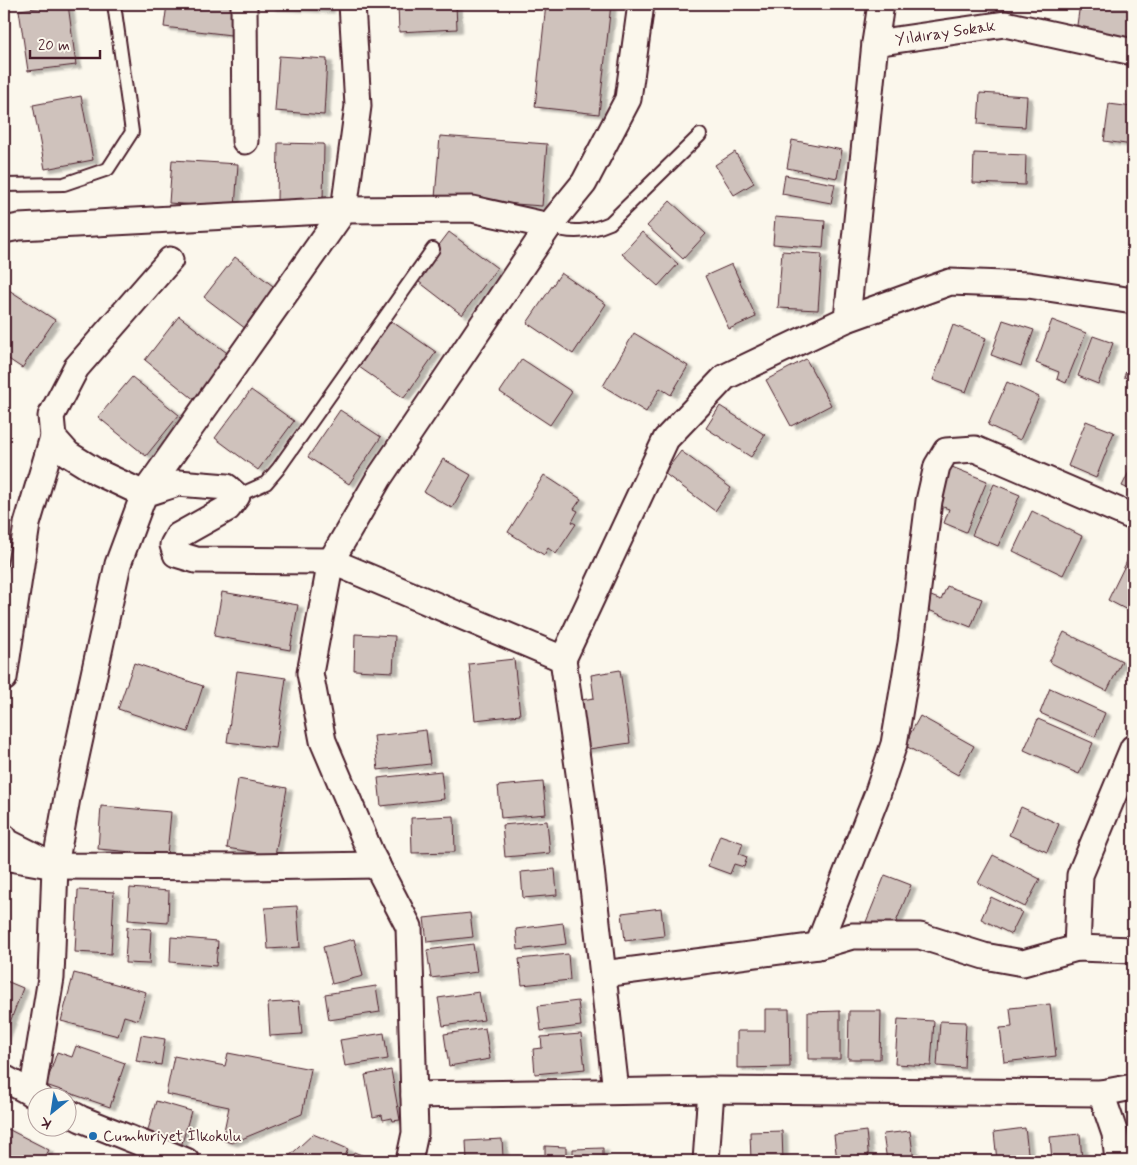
<svg xmlns="http://www.w3.org/2000/svg" width="1137" height="1165" viewBox="0 0 1137 1165" font-family="Mynerve,sans-serif">
  <defs>
    <filter id="shadow"><feDropShadow dx="5.5" dy="3" stdDeviation="1" flood-color="#0004"/></filter>
  </defs>
  <rect width="100%" height="100%" fill="#fbf7ec"/>
  <filter id="ink" filterUnits="userSpaceOnUse"><feTurbulence type="fractalNoise" baseFrequency=".02" numOctaves="2"/><feDisplacementMap in="SourceGraphic" scale="10" xChannelSelector="R" yChannelSelector="G"/><feConvolveMatrix kernelMatrix="1 2 1 2 8 2 1 2 1" color-interpolation-filters="sRGB"/></filter>
  <g filter="url(#ink)">
    <g fill="#cfc2bc" stroke="#4a1f2b" filter="url(#shadow)">
      <path d="M68,4L76,65L28,71L19,10Z"/>
      <path d="M167,4H235L231,35L164,27Z"/>
      <path d="M271,4H329V10L270,7Z"/>
      <path d="M398,4H456L457,29L399,32Z"/>
      <path d="M546,4H611L599,114L535,107Z"/>
      <path d="M1080,4H1133V40L1076,32Z"/>
      <path d="M279,56L327,59L324,115L275,111Z"/>
      <path d="M980,93L1027,96L1025,127L978,124Z"/>
      <path d="M81,96L93,160L45,169L33,105Z"/>
      <path d="M1109,104L1133,107V145L1104,141Z"/>
      <path d="M440,136L547,144L542,206L435,198Z"/>
      <path d="M792,140L842,150L837,178L787,168Z"/>
      <path d="M278,143L324,144L323,202L277,201Z"/>
      <path d="M735,152L754,183L734,195L715,165Z"/>
      <path d="M974,153L1026,155L1025,185L973,183Z"/>
      <path d="M172,160L238,164L235,208L169,203Z"/>
      <path d="M785,175L835,184L831,203L782,194Z"/>
      <path d="M670,201L706,234L683,259L647,226Z"/>
      <path d="M775,217L825,221L823,248L773,244Z"/>
      <path d="M449,232L497,268L462,315L414,278Z"/>
      <path d="M642,232L678,264L658,286L622,254Z"/>
      <path d="M782,251L822,254L818,310L778,308Z"/>
      <path d="M235,257L277,289L246,329L204,297Z"/>
      <path d="M732,264L756,317L729,329L705,276Z"/>
      <path d="M561,273L606,304L573,354L527,323Z"/>
      <path d="M9,290L55,320L22,368L4,356V298Z"/>
      <path d="M179,316L231,356L196,401L145,360Z"/>
      <path d="M1003,320L1034,330L1021,366L991,355Z"/>
      <path d="M1052,320L1086,333L1066,383L1057,379L1059,372L1036,363Z"/>
      <path d="M391,321L436,352L404,398L359,367Z"/>
      <path d="M953,325L986,338L966,392L933,380Z"/>
      <path d="M634,333L688,366L671,395L660,388L646,412L603,386Z"/>
      <path d="M1093,336L1113,343L1098,384L1078,376Z"/>
      <path d="M1133,350V380L1124,377Z"/>
      <path d="M522,359L572,392L550,425L500,392Z"/>
      <path d="M806,359L831,405L791,426L766,380Z"/>
      <path d="M132,377L179,415L146,456L98,417Z"/>
      <path d="M1007,382L1039,397L1020,440L988,425Z"/>
      <path d="M251,390L294,421L258,470L215,438Z"/>
      <path d="M720,406L765,435L751,457L706,428Z"/>
      <path d="M340,410L381,437L349,484L308,457Z"/>
      <path d="M1086,421L1114,432L1096,478L1068,466Z"/>
      <path d="M681,451L731,488L715,511L664,473Z"/>
      <path d="M443,459L471,475L452,508L424,492Z"/>
      <path d="M1133,464V491L1122,486Z"/>
      <path d="M947,465L987,481L966,532L944,523L949,509L932,503Z"/>
      <path d="M544,475L581,499L574,509L578,511L572,522L576,524L556,554L548,548L544,555L508,532Z"/>
      <path d="M994,484L1020,495L998,546L972,535Z"/>
      <path d="M1032,511L1082,536L1063,575L1013,551Z"/>
      <path d="M1132,551L1133,552V613L1108,600Z"/>
      <path d="M947,586L982,599L971,627L921,607L926,594L941,600Z"/>
      <path d="M222,592L298,605L290,650L214,636Z"/>
      <path d="M1064,632L1122,661L1107,691L1049,662Z"/>
      <path d="M355,634L395,636L393,672L354,670Z"/>
      <path d="M514,659L520,715L475,720L469,664Z"/>
      <path d="M134,663L203,686L188,732L118,709Z"/>
      <path d="M620,670L630,743L582,750L575,701L594,698L591,675Z"/>
      <path d="M237,671L286,678L276,748L227,742Z"/>
      <path d="M1050,688L1105,713L1095,737L1040,713Z"/>
      <path d="M920,716L974,746L958,775L904,745Z"/>
      <path d="M1038,719L1093,743L1079,774L1024,750Z"/>
      <path d="M426,730L430,764L378,770L374,736Z"/>
      <path d="M441,771L444,799L381,806L378,778Z"/>
      <path d="M238,779L287,788L275,856L227,848Z"/>
      <path d="M543,782L546,814L501,818L498,786Z"/>
      <path d="M101,806L171,812L167,855L98,849Z"/>
      <path d="M1021,807L1059,824L1047,852L1009,835Z"/>
      <path d="M454,816L455,852L412,853L411,818Z"/>
      <path d="M547,821L550,853L505,857L502,825Z"/>
      <path d="M720,835L743,843L739,854L747,857L744,867L734,864L730,874L708,866Z"/>
      <path d="M993,855L1040,879L1025,907L978,883Z"/>
      <path d="M555,869L557,895L523,898L521,872Z"/>
      <path d="M885,875L911,885L892,932L866,922Z"/>
      <path d="M130,888L169,891L168,923L128,920Z"/>
      <path d="M78,890L114,892L111,954L75,952Z"/>
      <path d="M991,897L1022,912L1011,934L981,919Z"/>
      <path d="M297,906L300,947L268,949L265,908Z"/>
      <path d="M661,908L664,936L625,941L622,913Z"/>
      <path d="M470,913L473,937L427,942L424,918Z"/>
      <path d="M563,923L566,944L518,950L516,929Z"/>
      <path d="M127,927L151,929L149,964L125,963Z"/>
      <path d="M171,937L218,941L216,966L170,962Z"/>
      <path d="M354,939L363,976L332,984L323,947Z"/>
      <path d="M473,944L477,972L431,978L427,950Z"/>
      <path d="M568,954L570,980L522,985L519,959Z"/>
      <path d="M74,973L146,992L138,1020L124,1016L118,1036L61,1021Z"/>
      <path d="M4,980L23,988L4,1038Z"/>
      <path d="M376,986L380,1012L329,1020L325,994Z"/>
      <path d="M479,992L484,1020L443,1026L438,998Z"/>
      <path d="M299,1001L302,1034L270,1036L268,1003Z"/>
      <path d="M578,1001L581,1026L541,1031L538,1006Z"/>
      <path d="M1050,1004L1056,1056L1004,1062L1000,1028L1012,1027L1010,1008Z"/>
      <path d="M765,1009H789L790,1067L737,1068V1031H765Z"/>
      <path d="M840,1011V1059H808V1012Z"/>
      <path d="M849,1011H881L880,1059H848Z"/>
      <path d="M898,1019L934,1021L931,1066L895,1064Z"/>
      <path d="M940,1021L966,1022L964,1068L937,1066Z"/>
      <path d="M485,1028L490,1059L449,1066L444,1034Z"/>
      <path d="M384,1033L388,1059L345,1066L340,1040Z"/>
      <path d="M581,1034L585,1069L535,1074L533,1049L542,1048L541,1037Z"/>
      <path d="M141,1035L165,1039L161,1065L136,1061Z"/>
      <path d="M76,1046L125,1063L110,1107L46,1085L57,1052L72,1057Z"/>
      <path d="M228,1053L311,1069L302,1114L232,1143L222,1140L229,1107L166,1094L174,1056L225,1066Z"/>
      <path d="M391,1070L400,1120L393,1121L392,1118L383,1120L382,1115L373,1117L365,1075Z"/>
      <path d="M156,1101L191,1111L181,1147L146,1137Z"/>
      <path d="M4,1127L49,1150L43,1161H9L4,1159Z"/>
      <path d="M1025,1128L1029,1161H997L994,1132Z"/>
      <path d="M782,1131L783,1161H751L750,1132Z"/>
      <path d="M866,1131L869,1161H837L834,1135Z"/>
      <path d="M910,1131L914,1161H887L883,1134Z"/>
      <path d="M313,1134L348,1149L343,1161H288L285,1160Z"/>
      <path d="M1080,1134L1082,1161H1052L1050,1137Z"/>
      <path d="M502,1139L503,1157L519,1156L520,1161H467L466,1141Z"/>
      <path d="M545,1146L566,1147V1161H545Z"/>
      <path d="M603,1148V1161H573V1149Z"/>
      <path d="M354,1152L377,1161H350Z"/>
    </g>
    <g fill="none" stroke-linecap="round" stroke-linejoin="round">
      <g stroke="#4a1f2b" stroke-width="16">
        <g id="service">
          <path d="M4,185L64,184L108,169L132,132L114,4"/>
          <path d="M549,226C571,234 589,232 610,223L700,135"/>
          <path d="M237,496L266,483L278,469L433,249"/>
        </g>
      </g>
      <g stroke="#4a1f2b" stroke-width="29">
        <g id="minor">
          <path d="M244,4L245,141"/>
          <path id="s1" d="M875,43L1005,24L1133,52"/>
          <path d="M4,230L19,227L344,210L472,209L549,226"/>
          <path d="M847,319L875,43L881,4"/>
          <path d="M53,437L68,454L97,472L144,494L178,483L227,487L237,496L228,508L178,536L173,545L176,554L196,560L331,561L563,659"/>
          <path d="M4,678L27,524L53,437L51,416L76,368L170,260"/>
          <path d="M4,837L7,842L55,866L51,978L32,1094"/>
          <path d="M4,857L55,866L247,867L377,865"/>
          <path d="M55,866L67,798L118,564L144,494L344,210L358,106L352,4"/>
          <path d="M818,946L877,795L894,744L911,643L929,501L937,466L946,451L975,449L1133,517"/>
          <path d="M1077,948L1080,875L1133,748"/>
          <path d="M603,974L818,946L852,936H920L984,956L1023,963L1077,948L1133,950"/>
          <path d="M4,1078L40,1098"/>
          <path d="M616,1091L585,816L563,659L666,439L725,377L847,319L950,282L1028,285L1133,301"/>
          <path d="M1101,1093L1115,1134L1118,1161"/>
          <path d="M414,1095L711,1090L1101,1093L1133,1087"/>
          <path d="M68,1112L81,1119L186,1161"/>
          <path d="M409,1161L415,1133L409,927L371,854L323,741L310,673L331,561L379,478L549,226L584,183L628,99L641,4"/>
          <path d="M706,1161L711,1090"/>
        </g>
      </g>
      <use href="#service" stroke="#fbf7ec" stroke-width="12"/>
      <use href="#minor" stroke="#fbf7ec" stroke-width="25"/>
    </g>
  </g>
  <circle fill="#1f6fb2" stroke="#fbf7ec" stroke-width="2" cx="93" cy="1136" r="5"/>
  <g text-anchor="middle" dominant-baseline="central" stroke-width="4" stroke-linejoin="round" paint-order="stroke">
    <g font-size="16" fill="#4a1f2b" stroke="#fbf7ec">
      <text stroke="none"><textPath href="#s1" startOffset="71">Yıldıray Sokak</textPath></text>
    </g>
    <g font-size="16" fill="#4a1f2b" stroke="#fbf7ec" text-anchor="start">
      <text x="103" y="1136">Cumhuriyet İlkokulu</text>
    </g>
  </g>
  <rect width="1137" height="1165" fill="none" stroke="#fbf7ec" stroke-width="20"/>
  <rect x="10" y="10" width="1117" height="1145" fill="none" stroke="#4a1f2b" stroke-width="2" filter="url(#ink)"/>
  <g transform="translate(52 1112) rotate(210)"><circle r="24" fill="#fbf7ec" stroke="#b4a19f"/>
  <path d="M0-4L9 19L0 12L-9 19Z" fill="#1f6fb2"/>
  <text y="-8" font-size="14" font-weight="bold" text-anchor="middle" fill="#4a1f2b">K</text>
  </g>
  <path d="M30 50v8h70v-8" fill="none" stroke="#4a1f2b" stroke-width="2.5"/>
  <text x="38" y="50" font-size="15" fill="#4a1f2b" stroke="#fbf7ec" stroke-width="4" paint-order="stroke">20 m</text>
</svg>
